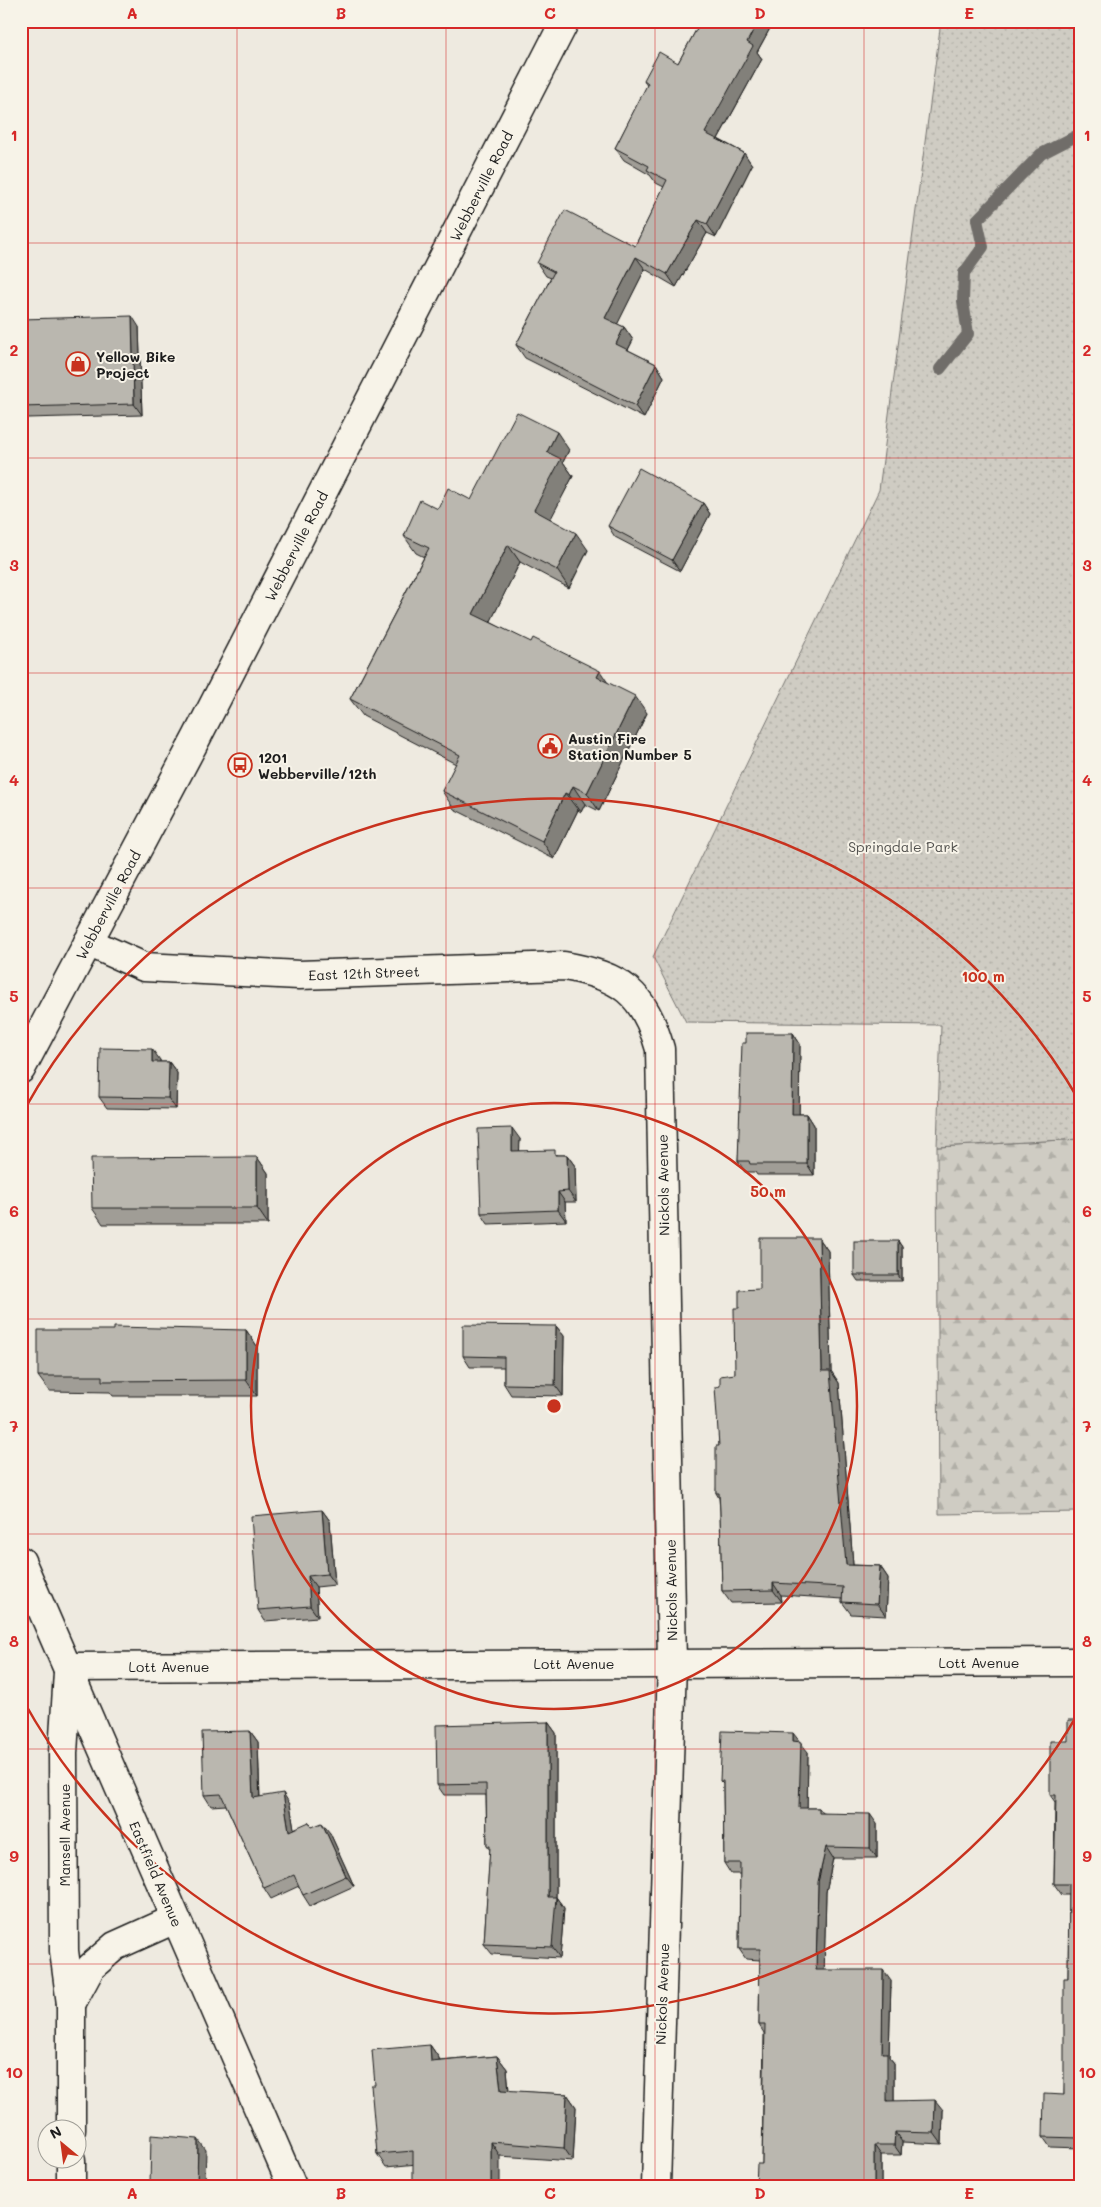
<svg xmlns="http://www.w3.org/2000/svg" width="1101" height="2207" viewBox="0 0 1101 2207" font-family="Mali,sans-serif">
  <defs>
    <pattern id="forest-firs" width="22" height="20" patternUnits="userSpaceOnUse" patternTransform="scale(1.25)"><rect width="22" height="20" fill="#cfccc3"/><path d="M5 1l3.5 6h-7zM16 11l3.5 6h-7z" fill="#b1afa7"/></pattern>
    <pattern id="park-dots" width="8" height="8" patternUnits="userSpaceOnUse" patternTransform="scale(1.25)"><rect width="8" height="8" fill="#cfccc3"/><path d="M2 2h.1M6 6h.1" fill="none" stroke="#b1afa7" stroke-width="1.8" stroke-linecap="round"/></pattern>
  </defs>
  <rect width="100%" height="100%" fill="#eeeae0"/>
  <filter id="ink" filterUnits="userSpaceOnUse"><feTurbulence type="fractalNoise" baseFrequency=".02" numOctaves="2"/><feDisplacementMap in="SourceGraphic" scale="10" xChannelSelector="R" yChannelSelector="G"/><feConvolveMatrix kernelMatrix="1 2 1 2 8 2 1 2 1" color-interpolation-filters="sRGB"/></filter>
  <g filter="url(#ink)">
    <path fill="url(#forest-firs)" stroke="#767470" d="M1080,1139V1512L939,1514L937,1147Z"/>
    <path fill="url(#park-dots)" stroke="#767470" d="M941,21H1080V1139L937,1147L941,1025L686,1022L653,957L879,490Z"/>
    <g fill="none" stroke-linecap="round" stroke-linejoin="round">
      <path stroke="#6f6d69" stroke-width="12" d="M940,369L968,334L963,301L964,273L983,247L977,220L1041,154L1080,134"/>
      <g stroke="#1c1c1c" stroke-width="31">
        <g id="minor">
          <path d="M88,942L144,967L299,975L564,966C621,976 644,992 660,1049L672,1663L656,2186"/>
          <path d="M21,1069L197,737L565,21"/>
          <path d="M21,1561L292,2186"/>
          <path d="M69,1667L1080,1662"/>
          <path d="M68,1672L63,1753L64,1951L71,2004V2130"/>
          <path d="M71,2004L91,1967L115,1946L175,1919"/>
          <path d="M71,2160V2186"/>
        </g>
      </g>
      <use href="#minor" stroke="#f7f3e8" stroke-width="28"/>
    </g>
    <g fill="#a09d96" stroke="#1c1c1c">
      <path d="M701,21H774L757,52L762,59L718,139L744,153L752,165L716,237L707,233L676,287L645,269L617,324L624,327L633,340L628,350L656,364L664,377L644,418L525,358L516,345L551,278L546,276L537,263L635,246L664,187L656,183L650,175L624,160L615,148L647,86L644,80L678,63Z"/>
      <path d="M21,319L139,327L142,415L27,418L21,410Z"/>
      <path d="M569,450L563,462L573,476L550,519L588,550L569,588L520,562L490,622L608,683L647,713L599,811L585,804L581,812L578,810L554,859L454,809L442,791L456,764L363,716L350,699L424,557L416,553L404,536L438,509L471,500Z"/>
      <path d="M703,503L710,514L680,571L615,537L608,526Z"/>
      <path d="M793,1033L800,1044L799,1114H807L814,1125V1175H757L755,1172H745L738,1161L746,1043Z"/>
      <path d="M160,1060V1062H169L177,1073L176,1109L107,1108L99,1097Z"/>
      <path d="M520,1139L519,1151L559,1155H567L575,1166L576,1202H565L566,1221L488,1224L481,1213Z"/>
      <path d="M257,1157L268,1173V1224H103L92,1208Z"/>
      <path d="M819,1238L828,1251L831,1371L839,1383L853,1565L880,1566L888,1578L886,1616L851,1614L842,1602L843,1599L781,1595L782,1602L731,1603L722,1591L720,1511L719,1498L716,1493L719,1446L720,1386L735,1374L739,1308Z"/>
      <path d="M898,1241L902,1247V1281H858L854,1275Z"/>
      <path d="M556,1326L564,1336L563,1396L511,1395L504,1384V1367H470L463,1356Z"/>
      <path d="M246,1330L257,1346V1396H113L110,1392L49,1391L38,1376Z"/>
      <path d="M322,1510L330,1521L335,1585L316,1587L318,1617L265,1621L258,1610Z"/>
      <path d="M1080,1720V2148L1050,2147L1043,2137L1064,2095L1068,1978L1069,1895H1062L1054,1884L1055,1802L1050,1795L1068,1741Z"/>
      <path d="M548,1722L556,1733V1897L564,1908L560,1958L492,1954L484,1944L490,1850L487,1846L486,1795H444L437,1785Z"/>
      <path d="M250,1731L258,1742L260,1797L290,1804L294,1829L313,1827L330,1833L354,1886L310,1906L303,1895L299,1886L271,1899L264,1888L226,1805L211,1806L204,1795Z"/>
      <path d="M808,1752L807,1808H819L823,1813L877,1824V1858H833L826,1892L824,1970L891,1981L889,2057L894,2063V2101L943,2110L942,2144L902,2142L901,2155H881V2186H756L762,2164L764,2033L759,2025L760,1960L746,1959L739,1949L740,1874H731L724,1863L723,1784L720,1781Z"/>
      <path d="M430,2045L439,2058V2061L497,2056L507,2069L509,2091L567,2094L576,2107L573,2161L500,2156L386,2167L377,2154L375,2085Z"/>
    </g>
    <g fill="#82807a" stroke="#1c1c1c">
      <path d="M758,21H774L757,52L762,59L714,146L705,133L747,42Z"/>
      <path d="M744,153L752,165L716,237L707,224Z"/>
      <path d="M698,220L707,233L676,287L667,274Z"/>
      <path d="M636,257L645,269L614,331L605,318Z"/>
      <path d="M132,316L139,327L142,415L134,404Z"/>
      <path d="M624,327L633,340L624,357L616,344Z"/>
      <path d="M656,364L664,377L644,418L635,406Z"/>
      <path d="M557,432L569,450L563,462L573,476L546,528L534,510L547,452Z"/>
      <path d="M703,503L710,514L680,571L672,560Z"/>
      <path d="M576,533L588,550L569,588L557,570Z"/>
      <path d="M508,545L520,562L486,631L473,614Z"/>
      <path d="M600,671L612,689L597,677Z"/>
      <path d="M635,696L647,713L599,811L587,793Z"/>
      <path d="M573,786L585,804L581,812L569,795Z"/>
      <path d="M565,793L578,810L554,859L542,841Z"/>
      <path d="M793,1033L800,1044L799,1125L792,1114Z"/>
      <path d="M152,1049L160,1060L159,1073L152,1062Z"/>
      <path d="M169,1062L177,1073L176,1109L168,1098Z"/>
      <path d="M807,1114L814,1125V1175L807,1164Z"/>
      <path d="M512,1128L520,1139L519,1162L512,1151Z"/>
      <path d="M567,1155L575,1166L576,1202L568,1191Z"/>
      <path d="M257,1157L268,1173V1224L257,1208Z"/>
      <path d="M558,1192L565,1202L566,1221L558,1210Z"/>
      <path d="M819,1238L828,1251L831,1371L839,1383L854,1578L846,1565L822,1371Z"/>
      <path d="M898,1241L902,1247V1281L898,1275Z"/>
      <path d="M556,1326L564,1336L563,1396L555,1385Z"/>
      <path d="M246,1330L257,1346V1396L246,1380Z"/>
      <path d="M322,1510L330,1521L335,1585L327,1574Z"/>
      <path d="M880,1566L888,1578L886,1616L877,1604Z"/>
      <path d="M308,1576L316,1587L318,1617L310,1606Z"/>
      <path d="M773,1583L781,1595L782,1602L773,1590Z"/>
      <path d="M548,1722L556,1733V1904V1897L564,1908L560,1958L552,1947L548,1897Z"/>
      <path d="M250,1731L258,1742L260,1808L253,1798Z"/>
      <path d="M793,1733L808,1752L807,1819L799,1808L793,1741Z"/>
      <path d="M283,1793L290,1804L296,1841L289,1831Z"/>
      <path d="M870,1814L877,1824V1858L870,1848Z"/>
      <path d="M322,1823L330,1833L354,1886L346,1876Z"/>
      <path d="M826,1847L833,1858L826,1892L824,1980L816,1970L818,1882Z"/>
      <path d="M883,1970L891,1981L889,2057L894,2063V2112L887,2101L882,2053Z"/>
      <path d="M430,2045L439,2058L440,2075L431,2062Z"/>
      <path d="M497,2056L507,2069L510,2103L501,2090Z"/>
      <path d="M567,2094L576,2107L573,2161L564,2148Z"/>
      <path d="M935,2100L943,2110L942,2144L934,2133Z"/>
      <path d="M895,2132L902,2142L901,2155L894,2145Z"/>
      <path d="M198,2139L206,2150L205,2186H197Z"/>
      <path d="M491,2142L500,2156V2186H491Z"/>
      <path d="M874,2145L881,2155V2186H874Z"/>
    </g>
    <g fill="#bab7af" stroke="#1c1c1c">
      <path d="M701,21H758L747,42L753,46L705,133L744,153L707,224L698,220L667,274L636,257L605,318L624,327L616,344L656,364L635,406L516,345L554,272L537,263L565,210L635,246L667,180L647,170L649,166L615,148L648,83L644,80L659,52L678,63Z"/>
      <path d="M132,316L134,404L21,407V319Z"/>
      <path d="M517,412L557,432L547,452L561,459L534,510L576,533L557,570L508,545L473,614L531,642L533,638L600,671L597,677L635,696L587,793L573,786L569,795L565,793L542,841L442,791L460,755L350,699L429,548L404,536L420,500L438,509L448,488L471,500Z"/>
      <path d="M639,468L703,503L672,560L608,526Z"/>
      <path d="M746,1033H793L792,1114H807V1164H750L749,1161H738L742,1043H746Z"/>
      <path d="M100,1048L152,1049V1062H169L168,1098L99,1097Z"/>
      <path d="M512,1128V1151L555,1150V1155H567L568,1191L558,1192V1210L481,1213L478,1129Z"/>
      <path d="M257,1157V1208H92L91,1158Z"/>
      <path d="M760,1238H819L822,1371H830L846,1565L880,1566L877,1604L842,1602L843,1587L773,1583V1590L722,1591L720,1511L719,1493H716V1446H719L715,1387L720,1386V1376L735,1374L734,1308H739V1290L760,1289Z"/>
      <rect x="854" y="1241" width="44" height="34"/>
      <path d="M463,1325L556,1326L555,1385L504,1384V1357L463,1356Z"/>
      <path d="M114,1327L246,1330V1380L102,1381V1376H38V1330H114Z"/>
      <path d="M322,1510L327,1574L308,1576L310,1606L258,1610L251,1516Z"/>
      <path d="M1068,1720H1080V2138L1043,2137L1044,2094L1064,2095V1978H1068L1069,1884H1054L1056,1795H1050V1741H1068Z"/>
      <path d="M548,1722V1897H556L552,1947L484,1944L490,1846H487L486,1784L437,1785L436,1725Z"/>
      <path d="M250,1731L253,1798L283,1793L289,1831L309,1822L312,1827L322,1823L346,1876L303,1895L294,1875L264,1888L221,1794L204,1795L202,1732Z"/>
      <path d="M722,1731L793,1733V1741L801,1742L799,1808H819V1813L870,1814V1848L826,1847L818,1882L816,1970H883L882,2053H887V2101L935,2100L934,2133L895,2132L894,2145H874V2186H756L757,2164H762L765,2025H759L760,1949H739L740,1863H724L723,1781H720Z"/>
      <path d="M430,2045L431,2062L497,2056L501,2090L567,2094L564,2148L491,2142V2186H413V2151L377,2154L371,2085H375L372,2050Z"/>
      <path d="M151,2135L198,2139L197,2186H150Z"/>
    </g>
  </g>
  <path fill="none" stroke="#d62828" stroke-width="1" stroke-opacity="0.55" d="M237,21V2186M446,21V2186M655,21V2186M864,21V2186M21,243H1080M21,458H1080M21,673H1080M21,888H1080M21,1104H1080M21,1319H1080M21,1534H1080M21,1749H1080M21,1964H1080"/>
  <g fill="none" stroke="#c8321e" stroke-width="2.5">
    <circle cx="554" cy="1406" r="303"/>
    <path d="M1080 1710A607 607 0 0 1 23 1700M23 1112A607 607 0 0 1 1080 1102"/>
  </g>
  <defs>
    <g id="shop-ring" transform="scale(1.25)"><circle r="9.5" fill="#f7f3e8" stroke="#c8321e" stroke-width="1.5"/><path d="M-5-2.5h2.3a2.7 3.5 0 0 1 5.4 0H5L5.5 6h-11ZM-1.5-2.5h3a1.5 2.3 0 0 0-3 0Z" fill="#c8321e"/></g>
    <g id="civic-ring" transform="scale(1.25)"><circle r="9.5" fill="#f7f3e8" stroke="#c8321e" stroke-width="1.5"/><path d="M-.6-6.5H3V-4.5H.6V-3L4-1V1h2V6H-6V1h2V-1L-.6-3ZM-1.2 2.5V6h2.4V2.5Z" fill="#c8321e"/></g>
    <g id="bus-ring" transform="scale(1.25)"><circle r="9.5" fill="#f7f3e8" stroke="#c8321e" stroke-width="1.5"/><path d="M-5-6H5V4H4V6H2V4H-2V6H-4V4H-5ZM-3.5-4V0h7V-4ZM-3.5 1.2v1.5H-2V1.2ZM2 1.2v1.5H3.5V1.2Z" fill="#c8321e"/></g>
  </defs>
  <g fill-rule="evenodd">
    <use href="#shop-ring" x="78" y="364"/>
    <use href="#civic-ring" x="550" y="746"/>
    <use href="#bus-ring" x="240" y="765"/>
  </g>
  <g text-anchor="middle" dominant-baseline="central" stroke-width="4" stroke-linejoin="round" paint-order="stroke">
    <g font-size="14" fill="#1c1c1c" stroke="#f7f3e8">
      <text transform="translate(481 186) rotate(-63)">Webberville Road</text>
      <text transform="translate(296 546) rotate(-63)">Webberville Road</text>
      <text transform="translate(108 905) rotate(-62)">Webberville Road</text>
      <text transform="translate(364 973) rotate(-2)">East 12th Street</text>
      <text transform="translate(663 1185) rotate(-91)">Nickols Avenue</text>
      <text transform="translate(671 1590) rotate(-91)">Nickols Avenue</text>
      <text x="979" y="1662">Lott Avenue</text>
      <text x="574" y="1663">Lott Avenue</text>
      <text x="169" y="1666">Lott Avenue</text>
      <text transform="translate(64 1835) rotate(-90)">Mansell Avenue</text>
      <text transform="translate(156 1874) rotate(67)">Eastfield Avenue</text>
      <text transform="translate(662 1994) rotate(-88)">Nickols Avenue</text>
    </g>
    <g font-size="14" font-weight="bold" fill="#1c1c1c" stroke="#f7f3e8" text-anchor="start">
      <text x="96" y="356">Yellow Bike<tspan x="96" dy="16">Project</tspan></text>
      <text x="568" y="738">Austin Fire<tspan x="568" dy="16">Station Number 5</tspan></text>
      <text x="258" y="757">1201<tspan x="258" dy="16">Webberville/12th</tspan></text>
    </g>
    <g font-size="14" fill="#52514e" stroke="#f7f3e8">
      <text x="903" y="846">Springdale Park</text>
    </g>
  </g>
  <circle cx="554" cy="1406" r="8" fill="#c8321e" stroke="#f7f3e8" stroke-width="2.5"/>
  <g font-size="15" text-anchor="middle" font-weight="bold" fill="#c8321e" stroke="#f7f3e8" stroke-width="4" stroke-linejoin="round" paint-order="stroke">
    <text x="983" y="982">100 m</text>
    <text x="768" y="1197">50 m</text>
  </g>
  <rect width="1101" height="2207" fill="none" stroke="#f7f3e8" stroke-width="55"/>
  <g transform="translate(62 2144) rotate(331)"><circle r="24" fill="#f7f3e8" stroke="#9f9d96"/>
  <path d="M0-4L9 19L0 12L-9 19Z" fill="#c8321e"/>
  <text y="-8" font-size="14" font-weight="bold" text-anchor="middle" fill="#1c1c1c">N</text>
  </g>
  <rect x="28" y="28" width="1046" height="2152" fill="none" stroke="#d62828" stroke-width="2"/>
  <g font-size="16" text-anchor="middle" font-weight="bold" fill="#d62828">
    <text x="132" y="19">A</text>
    <text x="341" y="19">B</text>
    <text x="550" y="19">C</text>
    <text x="760" y="19">D</text>
    <text x="969" y="19">E</text>
    <text x="14" y="141">1</text>
    <text x="1087" y="141">1</text>
    <text x="14" y="356">2</text>
    <text x="1087" y="356">2</text>
    <text x="14" y="571">3</text>
    <text x="1087" y="571">3</text>
    <text x="14" y="786">4</text>
    <text x="1087" y="786">4</text>
    <text x="14" y="1002">5</text>
    <text x="1087" y="1002">5</text>
    <text x="14" y="1217">6</text>
    <text x="1087" y="1217">6</text>
    <text x="14" y="1432">7</text>
    <text x="1087" y="1432">7</text>
    <text x="14" y="1647">8</text>
    <text x="1087" y="1647">8</text>
    <text x="14" y="1862">9</text>
    <text x="1087" y="1862">9</text>
    <text x="14" y="2078">10</text>
    <text x="1087" y="2078">10</text>
    <text x="132" y="2199">A</text>
    <text x="341" y="2199">B</text>
    <text x="550" y="2199">C</text>
    <text x="760" y="2199">D</text>
    <text x="969" y="2199">E</text>
  </g>
</svg>
